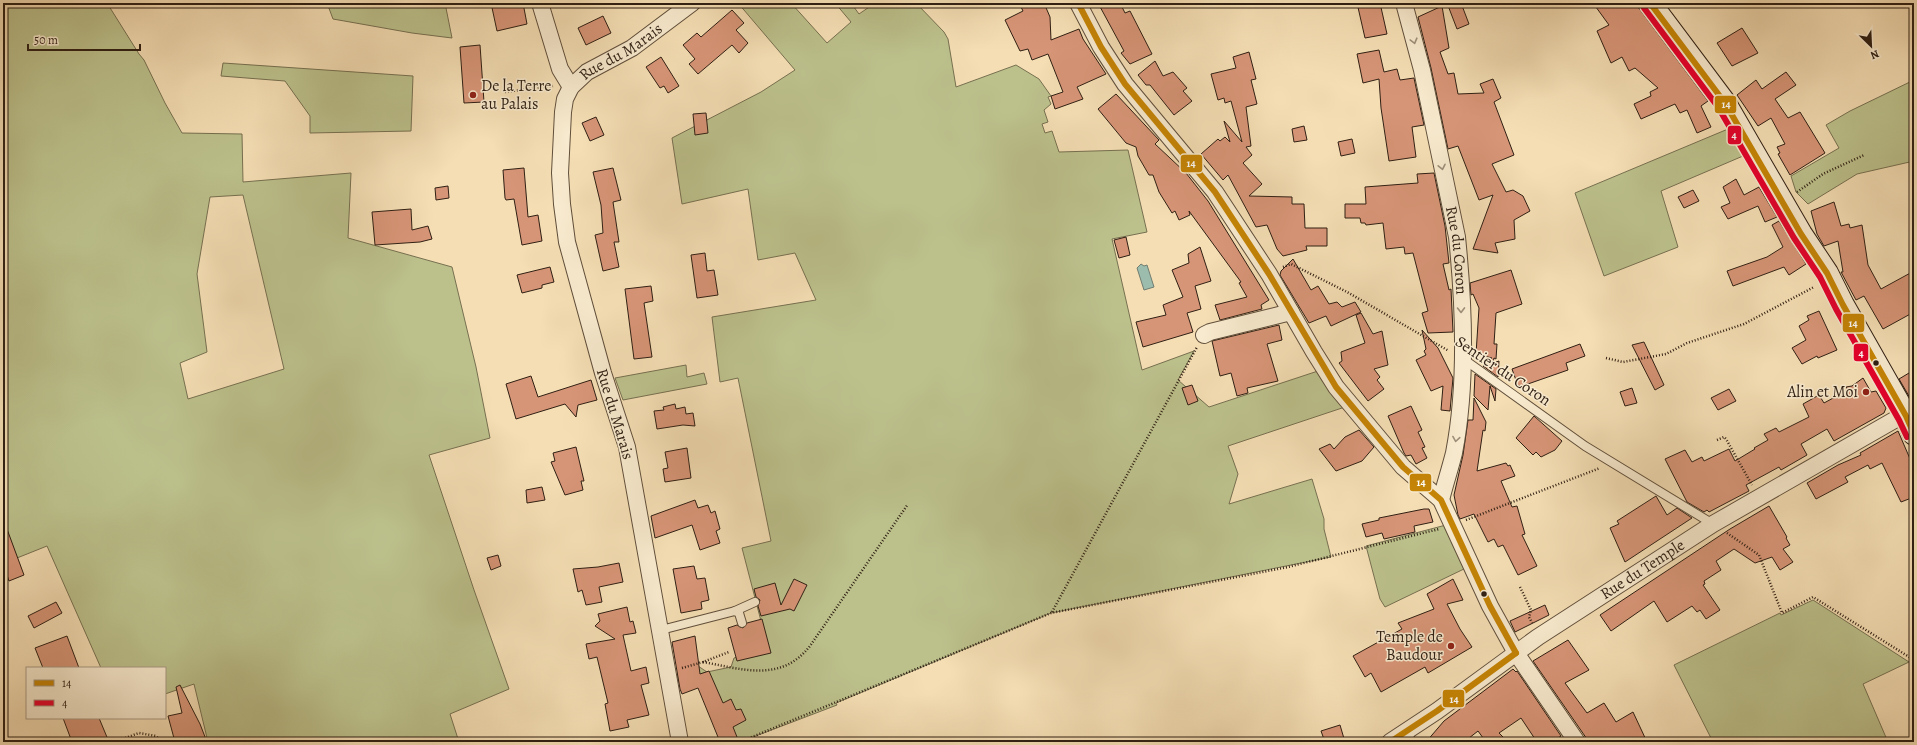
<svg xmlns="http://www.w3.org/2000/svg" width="1917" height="745" viewBox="0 0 1917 745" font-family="Alegreya,serif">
  <rect width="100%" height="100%" fill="#f5deb4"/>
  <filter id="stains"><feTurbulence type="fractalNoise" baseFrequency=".005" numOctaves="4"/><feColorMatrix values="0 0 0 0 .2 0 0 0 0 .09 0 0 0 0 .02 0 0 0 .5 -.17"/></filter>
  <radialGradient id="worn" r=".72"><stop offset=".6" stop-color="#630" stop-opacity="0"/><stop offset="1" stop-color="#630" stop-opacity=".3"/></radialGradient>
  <g fill="#bcc18c" stroke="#767050" fill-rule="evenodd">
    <path d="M3,3H107L139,54L144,60L165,103L182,133L242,134L243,182L351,173L348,238L452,267L476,367L490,438L429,455L474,590L509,689L450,714L459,742H208L194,684L165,694V668H101L47,546L17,558L3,523ZM243,195L284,369L188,399L180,363L207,352L197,274L210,197Z"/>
    <path d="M327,3H445L452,38L412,33L333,19Z"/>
    <path d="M738,3H791L827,43L851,22L835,3H851L859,14L875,3H916L944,32L948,39L956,87L1016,65L1039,79L1051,96L1048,97L1051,104L1044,110L1048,122L1042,124L1045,133L1052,131L1059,152L1128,150L1147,232L1112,239L1142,370L1194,351L1178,380L1209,407L1324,369L1351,405L1228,446L1238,474L1229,504L1312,479L1324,519V529L1331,557L1051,613L836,703L837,705L740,742H736L706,672L679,683L677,675L678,672L698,666L707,672L731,667L734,658L768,648L742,548L771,541L738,378L720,382L712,317L816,300L795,253L758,260L748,189L682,204L672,138L761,92L795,70Z"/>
    <path d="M223,63L413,76L411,131L310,133V116L285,81L221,76Z"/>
    <path d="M1914,80V161L1857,174L1808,204L1796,192L1791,176L1839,148L1826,125L1850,111Z"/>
    <path d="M1728,129L1743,156L1661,191L1678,247L1604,276L1575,193Z"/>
    <path d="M686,365L687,377L704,373L707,384L623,400L615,378Z"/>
    <path d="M1446,525L1466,568L1385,607L1380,599L1366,546Z"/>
    <path d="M1813,600L1909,662L1863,684L1888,742H1713L1674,665L1780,613L1781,615Z"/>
  </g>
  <path fill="#9cbcae" stroke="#707d70" d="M1141,264L1144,266L1147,265L1154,287L1144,290L1137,268Z"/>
  <g fill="#d79577" stroke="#2f1f13">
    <path d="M491,3H523L527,24L497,31Z"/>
    <path d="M1019,3H1044L1050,17L1051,40L1079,29L1083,39L1106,74L1077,87L1083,99L1055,109L1051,96L1063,92L1048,54L1032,60L1028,49L1020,51L1005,20L1023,11Z"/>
    <path d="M1098,3H1120L1125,13L1130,11L1152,54L1130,64L1121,53L1124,51Z"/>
    <path d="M1357,3H1380L1387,34L1365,38Z"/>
    <path d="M1447,3H1461L1469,24L1457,29Z"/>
    <path d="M1593,3H1635L1708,101L1701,106L1711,127L1697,133L1687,110L1680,113L1675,104L1641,119L1634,104L1651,96L1650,92L1658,88L1635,68L1629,71L1622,57L1611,63L1597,31L1609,25Z"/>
    <path d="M1442,6L1449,48L1440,52L1448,74L1454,73L1458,94L1484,93L1480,84L1493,79L1501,98L1494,102L1514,155L1492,164L1506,192L1513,190L1523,196L1530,211L1514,220L1515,239L1495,243L1498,253L1473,249L1493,195L1479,200L1458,146L1448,149L1431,68L1418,17Z"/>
    <path d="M732,10L744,23L736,30L748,43L739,53L732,45L698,74L689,64L695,59L683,45L697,33L701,37Z"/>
    <path d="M603,16L611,33L586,45L578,28Z"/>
    <path d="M1742,28L1758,53L1732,66L1717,43Z"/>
    <path d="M480,45L484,102L464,103L460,47Z"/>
    <path d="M1379,50L1384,72L1397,69L1400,80L1414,78L1424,125L1412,127L1416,157L1389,161L1381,108L1379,79L1363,83L1357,54Z"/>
    <path d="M1249,52L1256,79L1251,80L1257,104L1246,107L1251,146L1246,147L1252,155L1243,163L1262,184L1249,196L1292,197V204H1304L1305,228H1327V246H1306L1307,250L1283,256L1277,249L1267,225L1256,227L1228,175L1223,180L1201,154L1218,139L1220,141L1225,137L1230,142L1224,121L1242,142L1231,101L1225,103L1224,98L1218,100L1211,74L1236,68L1233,57Z"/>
    <path d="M661,57L679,86L668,93L664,86L660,88L646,67Z"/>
    <path d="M1155,61L1163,76L1173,72L1187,88L1183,91L1192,101L1174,115L1150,85H1146L1138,75Z"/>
    <path d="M1786,72L1796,85L1775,99L1788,118L1800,112L1825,153L1790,175L1778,154L1780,153L1777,147L1785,144L1771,118L1758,126L1737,95L1756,80L1762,89Z"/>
    <path d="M1116,94L1159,140L1155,144L1186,173L1208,201L1269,300L1261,305L1262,309L1220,320L1215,305L1247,297L1239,283L1241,282L1189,211L1190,215L1179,220L1175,211L1172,213L1159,192L1153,175H1149L1138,156L1136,147L1126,143L1098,109Z"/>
    <path d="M706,113L708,133L695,135L693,114Z"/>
    <path d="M596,117L604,135L590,141L582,123Z"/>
    <path d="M1304,126L1307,140L1294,142L1292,129Z"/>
    <path d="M1352,139L1355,153L1341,156L1338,142Z"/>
    <path d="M524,168L528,217L538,215L542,241L522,245L514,199L506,200L505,198L503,170Z"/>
    <path d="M613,168L621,200L613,202L619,242H614L619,267L603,271L595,235L603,233L601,205L593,172Z"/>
    <path d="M1434,173L1445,226L1449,263L1443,264L1449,290L1451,289L1453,332L1428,333L1422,313L1428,311L1413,253L1405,254L1404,247L1386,249L1383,223L1366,225L1365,223H1361L1360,218H1345V204H1366L1365,187L1418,183L1417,174Z"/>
    <path d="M1736,179L1744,195L1759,187L1777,217L1765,222L1758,206L1728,219L1721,207L1730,203L1723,187Z"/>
    <path d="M448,186L449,198L436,200L435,188Z"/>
    <path d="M1693,190L1699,201L1684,208L1678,197Z"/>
    <path d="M1834,202L1841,226L1849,224L1850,228L1862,225L1868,265L1881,289L1914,271V312L1883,329L1864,296L1856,300L1841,272H1843L1838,241L1824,246L1817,234L1811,211Z"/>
    <path d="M411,209L412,230L428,226L432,239L420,242L375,245L372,212Z"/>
    <path d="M1779,221L1806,264L1789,275L1784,267L1733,286L1727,271L1767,257L1783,247L1772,225Z"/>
    <path d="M1126,237L1130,255L1119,258L1114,240Z"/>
    <path d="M1200,247L1211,281L1195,286L1201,309L1187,313L1193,332L1143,347L1136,322L1166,315L1163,305L1183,297L1172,270L1189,263L1188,254Z"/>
    <path d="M705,253L707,271L714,270L718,295L697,298L691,255Z"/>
    <path d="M1293,259L1311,290L1318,286L1329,304L1337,302L1342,307L1355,302L1361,312L1331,326L1326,316L1309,323L1280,275L1281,271Z"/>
    <path d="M550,267L554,282L542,285V288L522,293L517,275Z"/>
    <path d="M1511,270L1522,304L1496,313L1494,344H1497L1496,359L1494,358L1493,363L1499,361L1498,377L1483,366L1492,358L1476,354L1479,308L1473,294L1471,295L1470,283Z"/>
    <path d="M651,286L653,301L644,303L652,357L634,359L625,289Z"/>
    <path d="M1819,311L1837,350L1818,358L1817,356L1802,364L1792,348L1806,340L1799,326L1809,320L1807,316Z"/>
    <path d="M1361,313L1373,334L1382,331L1388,365L1374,369L1380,377L1377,380L1384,389L1368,401L1339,363L1342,361L1341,352L1365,343L1356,315Z"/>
    <path d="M1279,325L1282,340L1267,344L1278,381L1247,388L1248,393L1237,396L1231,373L1220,376L1212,341Z"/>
    <path d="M1422,330L1438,348L1453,378L1450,411L1441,410L1443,386L1431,391L1416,360L1426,355L1424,351L1426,349Z"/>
    <path d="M1644,342L1664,385L1655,390L1632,345Z"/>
    <path d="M1580,344L1585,356L1566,363L1568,370L1525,385L1518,386L1512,369Z"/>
    <path d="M1914,370V403H1913L1899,379Z"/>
    <path d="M1475,374L1496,389L1495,401L1490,386L1488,410L1474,396Z"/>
    <path d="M531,376L538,397L591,380L597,400L578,405L576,417L565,404L516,419L506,384Z"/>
    <path d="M1863,378L1871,392L1876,391L1886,408L1884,413L1834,441L1827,429L1801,444L1807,455L1781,470L1779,467L1746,485L1749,491L1709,512L1707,510L1704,512L1687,502L1665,459L1685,450L1692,462L1702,457L1704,461L1729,449L1735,461L1755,449L1754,448L1768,440L1764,434L1776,428L1779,432L1809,417L1803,404L1819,395L1824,403L1848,390L1846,387L1852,386Z"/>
    <path d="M1192,385L1198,401L1188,405L1182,388Z"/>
    <path d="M1632,388L1637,403L1625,406L1620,392Z"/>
    <path d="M1729,389L1736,401L1718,410L1711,398Z"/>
    <path d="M1474,398L1486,422L1485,431L1483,430L1477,471L1506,463L1508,466L1510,465L1515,476L1501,481L1512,507L1517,506L1525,534L1522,535L1537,566L1518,575L1503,545L1498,547L1494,539L1488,542L1474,514L1460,519L1458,515L1454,495L1463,455L1468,420H1473Z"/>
    <path d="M675,404L676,409L685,407L686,414L693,413L695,426L683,425L657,429L654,411L664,410L663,407Z"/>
    <path d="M1411,406L1422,430L1418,432L1425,447L1422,448L1427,458L1416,464L1411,455L1406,456L1404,453L1388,416Z"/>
    <path d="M1534,416L1562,441L1555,450L1541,457L1536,452L1533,455L1516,438Z"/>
    <path d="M1359,430L1374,447L1362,461L1336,471L1319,449L1330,444L1334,449L1345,437Z"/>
    <path d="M1898,431L1914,468V497L1901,502L1882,463L1870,469L1868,465L1845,477L1848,482L1816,499L1807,483L1838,465L1861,455L1860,453Z"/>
    <path d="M576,447L584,481H581L583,490L565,495L551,462L555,461L553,453Z"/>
    <path d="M687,448L691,478L665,482L663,469L668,468L665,452Z"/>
    <path d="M542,487L545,500L527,503L526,490Z"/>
    <path d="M1656,496L1667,515L1677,508L1692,518L1625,562L1610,528L1619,524L1617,521Z"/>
    <path d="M695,500L698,508L708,505L711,513L715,511L720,529L716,531L720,543L700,550L692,525L655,538L651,516Z"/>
    <path d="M1769,506L1787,537L1786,538L1790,545L1783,549L1793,562L1780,570L1772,557L1755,563L1734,549L1716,561L1721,570L1704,581L1705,584L1703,585L1720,610L1706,619L1700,610L1697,612L1692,606L1667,622L1654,601L1611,631L1600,615L1730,529Z"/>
    <path d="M1424,509H1429L1433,522L1414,526L1415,532L1384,539L1382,533L1366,537L1362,524L1379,520V518Z"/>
    <path d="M3,521H4L24,575L9,581L3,563Z"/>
    <path d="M498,555L501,566L491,570L487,558Z"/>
    <path d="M619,563L623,582L599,587L602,602L586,605L582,590L578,592L573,569L598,567Z"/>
    <path d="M694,566L697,579L705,578L709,600L701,602L702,609L681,613L673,569Z"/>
    <path d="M794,579L807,585L794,611L790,609L761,616L758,606L760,600L756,597L754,589L775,583L781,605Z"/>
    <path d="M1453,579L1463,600L1447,604L1460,629L1472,647L1428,673L1425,667L1381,692L1371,673L1365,677L1353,656L1402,629L1398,623L1434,609L1427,594Z"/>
    <path d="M56,602L62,613L34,628L28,616Z"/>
    <path d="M1545,605L1549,615L1515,632L1510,621Z"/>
    <path d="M627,607L630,622L633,621L636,633L623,635L631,671L646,667L649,683L641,685L649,715L627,720L629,727L610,731L605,704L608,703L597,657L589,659L586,644L615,639L595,626L600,621L598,614Z"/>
    <path d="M762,619L771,653L737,661L728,628L737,625L743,628L747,623Z"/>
    <path d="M67,636L79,668H43L35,648Z"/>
    <path d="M695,636L700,674L709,671L723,703L731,699L736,710L741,709L746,720L733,727L739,742H720L698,688L682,694L680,689L672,642Z"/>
    <path d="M1568,640L1589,670L1565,683L1587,713L1604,703L1616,722L1633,712L1647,742H1589L1533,661Z"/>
    <path d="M1513,669L1516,672L1517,671L1561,736L1552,742H1537L1521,718L1499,733L1508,742H1486L1478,731L1464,742H1426L1444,721Z"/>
    <path d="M180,685L200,724L207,742H175L168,716L182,713L176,687Z"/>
    <path d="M63,718H99L109,742H72Z"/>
    <path d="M1340,725L1345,742H1325L1321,731Z"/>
  </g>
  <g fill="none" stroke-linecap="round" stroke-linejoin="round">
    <g stroke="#604f3b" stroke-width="10">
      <g id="service">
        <path d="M1462,358L1585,446L1713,524"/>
        <path d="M735,611L755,602"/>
        <path d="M661,630L735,611L739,613L742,623"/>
        <path d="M1405,733L1413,742"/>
      </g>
    </g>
    <g stroke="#604f3b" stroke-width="18">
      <g id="minor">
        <path d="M540,3L560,69L571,87"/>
        <path d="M1078,3L1101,47L1125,84L1215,192L1269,274L1314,352L1336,387L1403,467L1441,500L1490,606L1516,653L1577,742"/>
        <path id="s1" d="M1404,3L1422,70L1457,237C1464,305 1467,386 1454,453C1450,469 1445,484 1441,500"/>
        <path d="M1204,335L1210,332L1291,312"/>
        <path id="s2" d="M680,742L627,447L603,373L567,242L562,204L560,173L563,112L565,99L571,87L587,72L632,48L692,3"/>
        <path id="s3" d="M1390,742L1437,711L1538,637L1713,524L1896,419L1914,412"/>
      </g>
    </g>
    <g stroke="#2f1f13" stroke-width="24">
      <path id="secondary" d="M1650,3L1725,103L1801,234L1827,273L1843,305L1906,416L1914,434"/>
    </g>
    <g stroke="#2f1f13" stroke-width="2.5" stroke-dasharray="1 2" stroke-linecap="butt">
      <path d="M505,92L553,86"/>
      <path d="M1797,192L1823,174L1864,155"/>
      <path d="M1283,267L1291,264L1347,292L1449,351"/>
      <path d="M1606,358L1623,362L1666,354L1687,343L1744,324L1814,287"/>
      <path d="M1717,440L1724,437L1726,439L1752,485"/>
      <path d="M1466,520L1600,468"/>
      <path d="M1727,533L1759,555L1782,613L1813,597L1914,660"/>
      <path d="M1520,587L1531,610L1529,617L1532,623"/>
      <path d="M1052,612L1197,347"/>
      <path d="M703,662C742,669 781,683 810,646L908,504"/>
      <path d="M682,668L703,662L729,652"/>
      <path d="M114,742L139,733L156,736L161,742"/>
      <path d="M740,742L1051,613L1288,567L1439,529"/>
    </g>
    <use href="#service" stroke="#f8eace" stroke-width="8"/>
    <use href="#minor" stroke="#f8eace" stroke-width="16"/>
    <use href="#secondary" stroke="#f8eace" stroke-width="22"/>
    <g stroke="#f8eace" stroke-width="9">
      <g id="bus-1">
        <path d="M1078,3L1101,47L1125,84L1215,192L1269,274L1336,387L1403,467L1441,500L1490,606L1516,653"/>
        <path d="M1650,3L1725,103L1801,234L1827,273L1843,305L1906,416L1914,434"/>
        <path d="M1390,742L1437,711L1516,653"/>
      </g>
    </g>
    <g stroke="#f8eace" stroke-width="9">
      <path id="bus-2" d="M1644,8L1718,107L1794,238L1820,277L1836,309L1899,420L1907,437"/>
    </g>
    <use href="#bus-1" stroke="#c58405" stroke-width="6"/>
    <use href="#bus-2" stroke="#e4002b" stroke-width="6"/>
  </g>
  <defs><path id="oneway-chevron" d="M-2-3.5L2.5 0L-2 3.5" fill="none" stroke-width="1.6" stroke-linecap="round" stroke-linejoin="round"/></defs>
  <g stroke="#9e8f7a">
    <use href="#oneway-chevron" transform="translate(1414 41) rotate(75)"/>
    <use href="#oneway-chevron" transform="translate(1442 167) rotate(78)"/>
    <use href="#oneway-chevron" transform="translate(1461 310) rotate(89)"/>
    <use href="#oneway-chevron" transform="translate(1456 439) rotate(99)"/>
  </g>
  <g fill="#8f2418" stroke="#f8eace" stroke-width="1.5">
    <circle cx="473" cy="95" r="4"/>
    <circle cx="1866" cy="392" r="4"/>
    <circle cx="1451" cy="646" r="4"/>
  </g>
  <g fill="#2f1f13" stroke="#f8eace" stroke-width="1.5">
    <circle cx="1876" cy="363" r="3.5"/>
    <circle cx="1484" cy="594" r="3.5"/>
  </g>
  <g text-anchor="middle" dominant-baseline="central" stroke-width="3" stroke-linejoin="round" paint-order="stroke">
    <g font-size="16" fill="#2f1f13" stroke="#f8eace">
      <text stroke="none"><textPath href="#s2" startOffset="732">Rue du Marais</textPath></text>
      <text stroke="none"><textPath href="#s1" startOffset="253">Rue du Coron</textPath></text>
      <text transform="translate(1503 371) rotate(34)">Sentier du Coron</text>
      <text transform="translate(615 414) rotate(73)">Rue du Marais</text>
      <text stroke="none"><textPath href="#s3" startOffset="306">Rue du Temple</textPath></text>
    </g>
    <g font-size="16" fill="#2f1f13" stroke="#f8eace" text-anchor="end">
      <text x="481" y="86" text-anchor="start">De la Terre<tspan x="481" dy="18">au Palais</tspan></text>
      <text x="1858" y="392">Alin et Moi</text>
      <text x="1443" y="637">Temple de<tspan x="1443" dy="18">Baudour</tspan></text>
    </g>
  </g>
  <g stroke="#f8eace" stroke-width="1.5">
    <rect x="1714" y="95" width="23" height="19" rx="4" fill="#c58405"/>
    <rect x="1727" y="125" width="15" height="20" rx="4" fill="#e4002b"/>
    <rect x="1180" y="154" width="23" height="19" rx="4" fill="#c58405"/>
    <rect x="1842" y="313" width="23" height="20" rx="4" fill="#c58405"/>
    <rect x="1853" y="343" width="16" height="19" rx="4" fill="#e4002b"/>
    <rect x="1409" y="473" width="23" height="19" rx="4" fill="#c58405"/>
    <rect x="1442" y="689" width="23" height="19" rx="4" fill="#c58405"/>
  </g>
  <g font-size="11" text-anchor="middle" font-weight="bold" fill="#fff">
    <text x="1726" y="108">14</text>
    <text x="1734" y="139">4</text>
    <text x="1191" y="167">14</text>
    <text x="1853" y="327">14</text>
    <text x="1861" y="357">4</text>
    <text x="1421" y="486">14</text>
    <text x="1454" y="703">14</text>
  </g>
  <rect width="1917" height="745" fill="none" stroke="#f5deb4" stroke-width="16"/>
  <rect x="4" y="4" width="1909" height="737" fill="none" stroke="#2f1f13" stroke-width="2"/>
  <rect x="8" y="8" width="1901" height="729" fill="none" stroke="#2f1f13"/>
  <rect x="26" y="667" width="140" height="52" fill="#f8eace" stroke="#a89983"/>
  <rect x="34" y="680" width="20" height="6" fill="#c58405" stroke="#a89983"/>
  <text x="62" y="687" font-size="12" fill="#2f1f13">14</text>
  <rect x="34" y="700" width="20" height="6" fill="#e4002b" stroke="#a89983"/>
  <text x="62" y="707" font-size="12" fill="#2f1f13">4</text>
  <g transform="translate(1871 46) rotate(156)" stroke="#f8eace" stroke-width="3" paint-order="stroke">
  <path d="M0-3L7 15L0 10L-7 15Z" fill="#2f1f13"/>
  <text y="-6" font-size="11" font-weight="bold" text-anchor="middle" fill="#2f1f13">N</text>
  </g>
  <path d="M28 44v6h112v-6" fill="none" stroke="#2f1f13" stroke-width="2"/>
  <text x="34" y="44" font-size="12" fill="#2f1f13" stroke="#f8eace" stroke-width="3" paint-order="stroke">50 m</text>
  <rect width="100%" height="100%" filter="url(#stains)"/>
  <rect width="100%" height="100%" fill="url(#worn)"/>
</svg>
